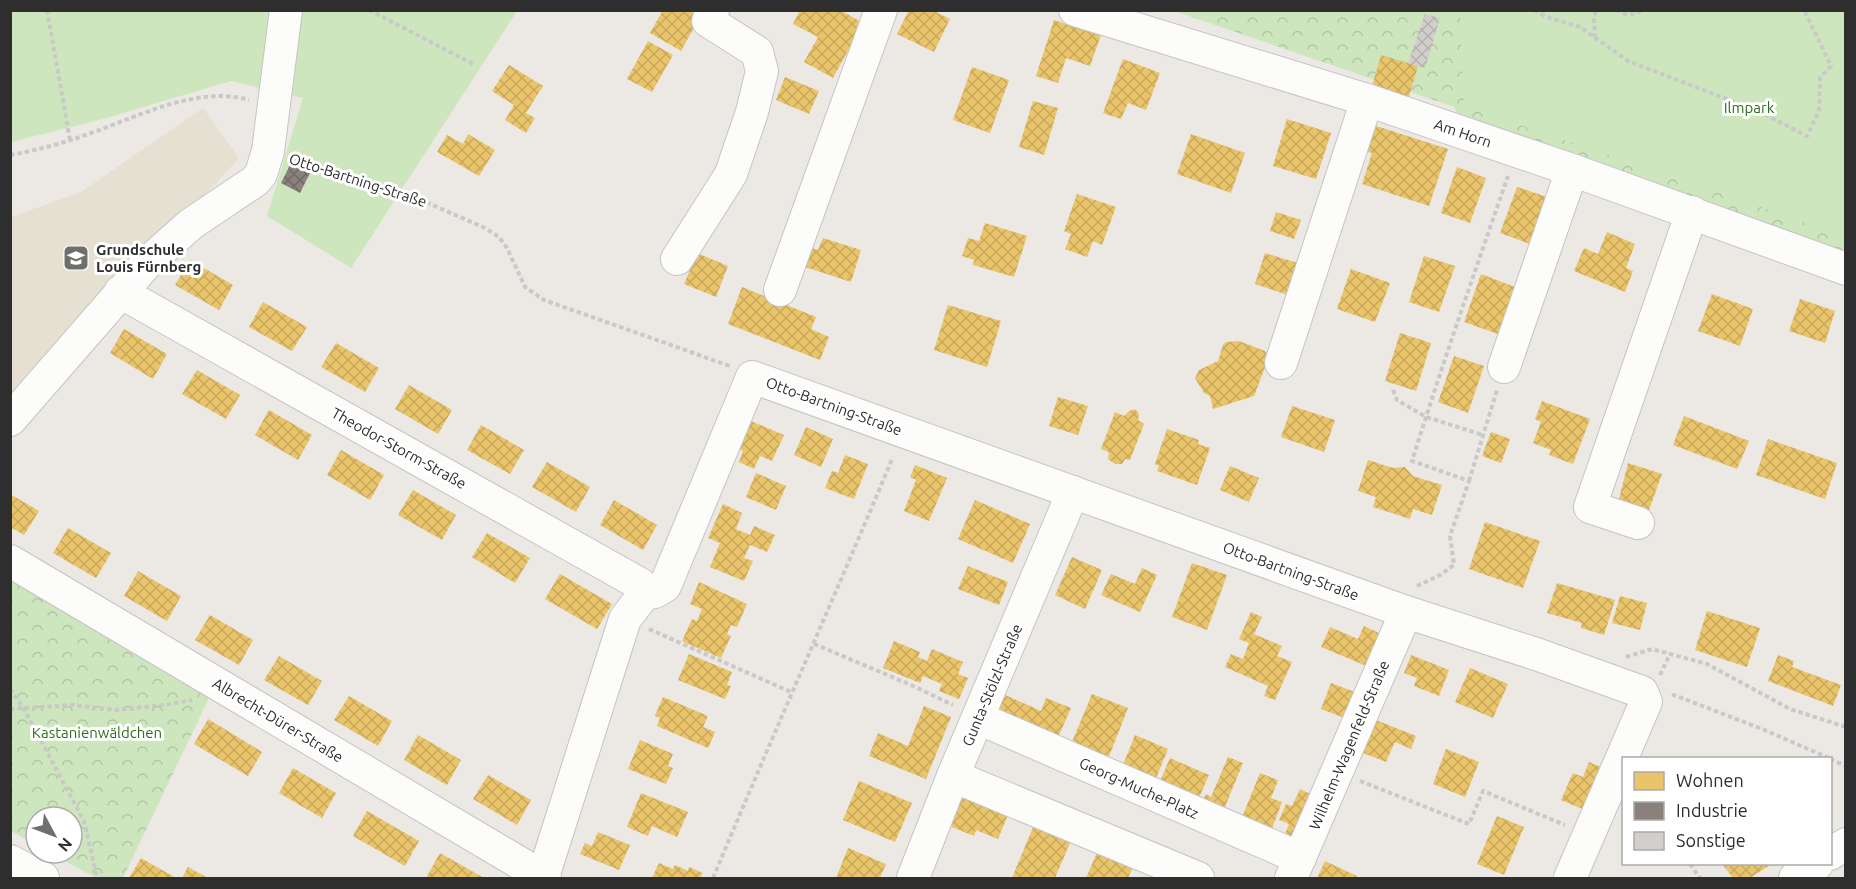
<svg xmlns="http://www.w3.org/2000/svg" width="1856" height="889" viewBox="0 0 1856 889" font-family="Ubuntu,sans-serif">
  <defs>
    <pattern id="forest-crowns" width="20" height="18" patternUnits="userSpaceOnUse" patternTransform="scale(1.5)"><rect width="20" height="18" fill="#cee6be"/><path d="M2 6a3 3 0 1 1 6 0M12 15a3 3 0 1 1 6 0" fill="none" stroke="#b1c6a4"/></pattern>
    <pattern id="homes-cross-hatch" width="8" height="8" patternUnits="userSpaceOnUse" patternTransform="scale(1.5)"><rect width="8" height="8" fill="#e9c46a"/><path d="M0 0l8 8M0 8l8-8" fill="none" stroke="#c8a95c"/></pattern>
    <pattern id="industry-cross-hatch" width="8" height="8" patternUnits="userSpaceOnUse" patternTransform="scale(1.5)"><rect width="8" height="8" fill="#8a817c"/><path d="M0 0l8 8M0 8l8-8" fill="none" stroke="#716a66"/></pattern>
    <pattern id="building-cross-hatch" width="8" height="8" patternUnits="userSpaceOnUse" patternTransform="scale(1.5)"><rect width="8" height="8" fill="#d1cecb"/><path d="M0 0l8 8M0 8l8-8" fill="none" stroke="#b4b1af"/></pattern>
  </defs>
  <rect width="100%" height="100%" fill="#ece8e4"/>
  <path fill="#e6e0d3" d="M203,108L239,158L11,404V217L81,192Z"/>
  <g fill="url(#forest-crowns)">
    <path d="M1174,11H1845V254L1675,190L1457,113L1454,107Z"/>
    <path d="M11,577L210,696L123,878H96L50,853H72V817H36V845L11,831Z"/>
  </g>
  <g fill="#cee6be">
    <path d="M10,11H517L351,268L267,216L303,98L231,81L103,119L11,142Z"/>
    <path d="M1460,11H1841L1846,18L1845,236L1464,106Z"/>
  </g>
  <g fill="url(#homes-cross-hatch)">
    <path d="M663,10H688L700,17L681,51L650,33Z"/>
    <path d="M800,10H840L863,23L833,78L804,62L818,37L793,24Z"/>
    <path d="M909,10H932L950,19L934,52L897,34Z"/>
    <path d="M1054,20L1101,35L1090,66L1066,58L1058,83L1036,76Z"/>
    <path d="M648,41L673,55L652,92L627,79Z"/>
    <path d="M1381,55L1418,66L1409,97L1372,86Z"/>
    <path d="M1123,59L1160,73L1146,110L1128,103L1121,119L1103,113Z"/>
    <path d="M509,65L543,86L526,113L535,118L526,133L505,120L514,105L492,91Z"/>
    <path d="M972,67L1009,80L990,133L953,120Z"/>
    <path d="M785,77L819,91L809,114L776,100Z"/>
    <path d="M1033,101L1058,108L1044,155L1019,147Z"/>
    <path d="M1287,119L1331,133L1316,179L1273,166Z"/>
    <path d="M1370,124L1448,149L1429,206L1362,184L1372,153L1362,150Z"/>
    <path d="M468,134L495,150L479,176L437,152L447,135L463,144Z"/>
    <path d="M1191,134L1245,153L1231,193L1177,174Z"/>
    <path d="M1457,167L1486,178L1470,223L1441,213Z"/>
    <path d="M1517,187L1547,197L1530,244L1500,233Z"/>
    <path d="M1077,194L1116,207L1102,245L1093,241L1087,257L1065,249L1071,234L1064,231Z"/>
    <path d="M1276,212L1301,220L1294,239L1270,231Z"/>
    <path d="M985,223L1027,236L1014,277L973,265L974,260L962,256L968,238L979,241Z"/>
    <path d="M1607,232L1635,244L1626,268L1633,271L1625,292L1574,271L1584,248L1598,254Z"/>
    <path d="M823,238L861,250L851,282L793,263L799,244L818,250Z"/>
    <path d="M697,253L728,266L716,297L684,284Z"/>
    <path d="M1265,253L1301,264L1291,296L1255,284Z"/>
    <path d="M1424,256L1455,266L1439,312L1409,302Z"/>
    <path d="M190,260L233,285L219,310L175,285Z"/>
    <path d="M1351,269L1390,283L1375,322L1337,309Z"/>
    <path d="M1481,274L1515,287L1498,334L1464,322Z"/>
    <path d="M742,287L816,317L811,329L829,337L820,360L728,324Z"/>
    <path d="M1712,294L1753,309L1740,346L1698,331Z"/>
    <path d="M1800,299L1835,311L1825,343L1789,331Z"/>
    <path d="M263,302L307,327L292,351L249,327Z"/>
    <path d="M948,305L1001,321L987,367L934,350Z"/>
    <path d="M124,329L167,354L153,379L110,353Z"/>
    <path d="M1400,333L1431,343L1416,391L1385,381Z"/>
    <path d="M1239,341L1265,351L1269,357L1254,396L1213,409L1210,396L1204,393L1195,378L1199,370L1218,361L1223,345L1226,342Z"/>
    <path d="M336,343L379,368L365,392L321,367Z"/>
    <path d="M1454,356L1484,366L1468,413L1438,402Z"/>
    <path d="M197,370L240,395L226,419L182,394Z"/>
    <path d="M409,385L452,410L438,434L395,409Z"/>
    <path d="M1058,397L1088,406L1078,435L1049,426Z"/>
    <path d="M1542,401L1590,419L1573,464L1549,455L1551,450L1533,443L1541,422L1535,419Z"/>
    <path d="M1292,406L1335,420L1324,452L1281,437Z"/>
    <path d="M1135,409L1139,414L1138,420L1144,424L1130,460L1125,459L1122,464H1115L1108,459L1109,452L1101,449L1115,412L1124,416L1129,411Z"/>
    <path d="M269,410L312,435L298,460L255,435Z"/>
    <path d="M1684,416L1749,441L1737,469L1673,445Z"/>
    <path d="M751,421L784,435L772,461L760,456L754,469L739,462L743,451L739,449Z"/>
    <path d="M481,425L524,450L510,474L467,450Z"/>
    <path d="M806,427L833,439L821,467L794,455Z"/>
    <path d="M1167,429L1199,440L1198,444L1210,448L1197,485L1157,471L1159,466L1155,464Z"/>
    <path d="M1491,432L1510,439L1501,463L1482,456Z"/>
    <path d="M1768,439L1837,463L1825,499L1756,475Z"/>
    <path d="M341,450L384,475L370,500L327,475Z"/>
    <path d="M845,455L868,464L854,499L825,488L832,471L838,473Z"/>
    <path d="M1368,460L1393,468L1405,467L1413,476L1442,485L1432,515L1413,509L1410,519L1373,507L1376,497L1358,491Z"/>
    <path d="M547,462L590,487L576,512L532,487Z"/>
    <path d="M1628,463L1662,474L1649,510L1619,499Z"/>
    <path d="M915,465L947,478L929,521L904,511L916,480L910,477Z"/>
    <path d="M1230,466L1259,478L1249,502L1220,490Z"/>
    <path d="M756,473L786,486L776,510L746,497Z"/>
    <path d="M413,490L456,515L442,540L398,515Z"/>
    <path d="M10,494L39,511L24,535L10,527Z"/>
    <path d="M614,500L657,525L643,550L600,525Z"/>
    <path d="M975,500L1030,524L1013,563L958,539Z"/>
    <path d="M723,504L742,513L736,529L750,535L754,526L775,535L767,552L750,545L744,558L753,561L744,581L710,567L720,543L708,538Z"/>
    <path d="M1485,522L1540,541L1523,588L1469,569Z"/>
    <path d="M68,528L111,553L96,578L53,553Z"/>
    <path d="M487,533L530,558L515,583L472,557Z"/>
    <path d="M1072,557L1102,570L1085,609L1055,595Z"/>
    <path d="M1192,563L1227,575L1207,630L1172,617Z"/>
    <path d="M968,566L1008,582L999,605L958,589Z"/>
    <path d="M1142,568L1157,575L1140,612L1101,595L1111,574L1135,584Z"/>
    <path d="M138,571L181,596L167,621L124,596Z"/>
    <path d="M560,574L612,604L597,629L545,599Z"/>
    <path d="M699,582L747,604L737,627L731,625L727,634L731,636L721,658L682,641L692,619L697,621L702,609L690,604Z"/>
    <path d="M1557,583L1615,600L1604,635L1581,628L1582,623L1547,613Z"/>
    <path d="M1620,596L1647,603L1640,630L1612,623Z"/>
    <path d="M1707,611L1760,628L1747,667L1695,650Z"/>
    <path d="M1251,612L1262,617L1254,634L1282,646L1277,656L1292,662L1275,700L1264,696L1268,686L1225,667L1231,654L1243,659L1249,643L1239,639Z"/>
    <path d="M210,615L253,640L239,665L195,640Z"/>
    <path d="M1364,626L1383,635L1369,667L1321,647L1330,627L1358,639Z"/>
    <path d="M894,641L920,652L918,657L927,661L932,649L963,662L958,674L968,678L959,699L939,691L942,684L923,676L920,683L883,668Z"/>
    <path d="M689,654L732,672L727,685L731,686L725,699L678,680Z"/>
    <path d="M1411,655L1449,670L1439,696L1414,686L1417,678L1404,673Z"/>
    <path d="M1778,655L1794,661L1792,667L1841,685L1833,706L1768,681Z"/>
    <path d="M279,656L322,681L308,705L264,680Z"/>
    <path d="M1470,668L1508,684L1493,718L1455,702Z"/>
    <path d="M1331,683L1360,694L1350,720L1321,709Z"/>
    <path d="M1003,694L1041,711L1046,698L1071,708L1056,742L994,716Z"/>
    <path d="M1092,694L1128,708L1106,764L1069,749Z"/>
    <path d="M349,696L392,721L378,746L334,720Z"/>
    <path d="M663,697L708,716L703,727L715,732L708,748L657,726L660,718L655,716Z"/>
    <path d="M924,706L951,717L926,779L869,756L878,733L908,746Z"/>
    <path d="M208,719L262,752L248,776L194,744Z"/>
    <path d="M1376,720L1416,736L1411,749L1395,742L1386,762L1363,753Z"/>
    <path d="M418,735L461,760L447,785L404,760Z"/>
    <path d="M1135,735L1168,749L1154,783L1121,770Z"/>
    <path d="M640,740L673,754L668,766L673,768L666,784L628,769Z"/>
    <path d="M1446,749L1479,762L1465,797L1433,784Z"/>
    <path d="M1228,757L1243,763L1222,814L1201,805L1206,794L1211,797Z"/>
    <path d="M1170,758L1209,775L1197,802L1158,786Z"/>
    <path d="M1589,762L1606,769L1587,811L1561,800L1573,773L1583,777Z"/>
    <path d="M293,768L336,793L322,818L279,793Z"/>
    <path d="M1260,773L1278,780L1271,798L1282,802L1270,834L1240,822Z"/>
    <path d="M488,775L531,800L517,825L473,799Z"/>
    <path d="M859,781L912,803L895,842L843,820Z"/>
    <path d="M961,789L1010,810L998,839L976,830L974,836L947,825Z"/>
    <path d="M1300,789L1319,798L1299,846L1283,839L1289,824L1279,820L1286,804L1292,806Z"/>
    <path d="M641,793L688,812L677,837L652,826L648,836L627,827Z"/>
    <path d="M367,811L419,841L405,866L353,836Z"/>
    <path d="M1497,816L1524,827L1504,875L1477,864Z"/>
    <path d="M1036,820L1073,836L1055,878H1012Z"/>
    <path d="M598,832L630,845L619,870L580,854L585,843L592,846Z"/>
    <path d="M848,848L886,864L880,878H836Z"/>
    <path d="M1099,848L1135,863L1128,878H1086Z"/>
    <path d="M440,853L484,878H426Z"/>
    <path d="M141,858L176,878H129Z"/>
    <path d="M1325,861L1357,876L1356,878H1317Z"/>
    <path d="M659,863L673,869L675,865L688,871L689,867L703,873L700,878H652Z"/>
    <path d="M1722,864H1772L1750,878H1733Z"/>
    <path d="M188,867L208,878H182Z"/>
  </g>
  <path fill="url(#industry-cross-hatch)" d="M291,163L310,173L300,193L281,183Z"/>
  <path fill="url(#building-cross-hatch)" d="M1425,14L1440,18L1425,68L1408,63Z"/>
  <g fill="none" stroke-linecap="round" stroke-linejoin="round">
    <g stroke="#c5c4c5" stroke-width="34">
      <g id="minor">
        <path d="M1075,10L1367,100L1572,170L1846,269"/>
        <path d="M677,259L731,174L752,112L762,71L757,52L708,21L713,10"/>
        <path d="M780,290L881,10"/>
        <path d="M120,292L640,584L645,593L625,619L543,877"/>
        <path d="M1281,363L1367,100"/>
        <path d="M1504,367L1572,170"/>
        <path d="M10,420L146,264L191,224L255,181L261,174L268,151L286,10"/>
        <path d="M1638,523L1590,507L1692,212"/>
        <path d="M10,561L545,878"/>
        <path d="M645,593L655,592L665,586L752,377L1406,612L1539,655L1642,692L1646,702L1570,878"/>
        <path d="M978,718L1300,858"/>
        <path d="M953,776L1198,878"/>
        <path d="M1830,854L1846,844"/>
        <path d="M10,861L43,878"/>
        <path d="M913,878L953,776L1073,492"/>
        <path d="M1291,878L1406,612"/>
        <path d="M1795,878L1817,864"/>
      </g>
    </g>
    <g stroke="#c9c9c8" stroke-width="4" stroke-dasharray="4.5 3" stroke-linecap="butt">
      <path d="M47,10L70,140"/>
      <path d="M369,10L475,65"/>
      <path d="M1534,10L1547,17L1580,27L1628,61L1758,111L1807,136L1819,111L1820,78L1831,66L1804,10"/>
      <path d="M1616,10L1628,15L1637,14L1641,10"/>
      <path d="M1595,38L1594,18L1596,10"/>
      <path d="M10,155C33,151 56,145 77,138C130,121 194,84 249,100"/>
      <path d="M291,158L407,194L485,228L499,237L507,248L525,287L544,300L730,366"/>
      <path d="M1393,390L1397,400L1426,417L1483,435"/>
      <path d="M1469,481L1497,390"/>
      <path d="M1417,586L1440,575L1454,565L1450,536L1469,481L1412,461C1442,365 1475,271 1508,176"/>
      <path d="M649,629L791,692"/>
      <path d="M814,644L911,685L953,705"/>
      <path d="M1626,657L1652,649L1707,664L1790,709L1846,727"/>
      <path d="M1660,675L1670,654"/>
      <path d="M10,689L24,709L84,821L97,878"/>
      <path d="M1673,697L1674,695L1762,729L1829,758"/>
      <path d="M10,709L74,705L115,710L165,705L192,700"/>
      <path d="M1830,759L1846,766"/>
      <path d="M1360,781L1469,824L1483,791L1565,825"/>
      <path d="M1690,864L1700,878"/>
      <path d="M713,878C772,737 834,598 893,457"/>
    </g>
    <use href="#minor" stroke="#fcfcfb" stroke-width="32"/>
  </g>
  <defs>
    <g id="school-square" transform="scale(1.35)"><rect x="-9" y="-9" width="18" height="18" rx="4" fill="#706f6e" stroke="#fff"/><path d="M0-5L7-2L0 1L-7-2ZM-4 1L0 2.5L4 1V4Q0 6-4 4Z" fill="#fff"/></g>
  </defs>
  <g fill-rule="evenodd">
    <use href="#school-square" x="76" y="258"/>
  </g>
  <g text-anchor="middle" dominant-baseline="central" stroke-width="6" stroke-linejoin="round" paint-order="stroke">
    <g font-size="15" fill="#2c6e1b" stroke="#fff">
      <text x="1749" y="107">Ilmpark</text>
      <text x="97" y="732">Kastanienwäldchen</text>
    </g>
    <g font-size="15" fill="#2e2e2e" stroke="#fff">
      <text transform="translate(1463 133) rotate(19)">Am Horn</text>
      <text transform="translate(358 180) rotate(18)">Otto-Bartning-Straße</text>
      <text transform="translate(834 406) rotate(20)">Otto-Bartning-Straße</text>
      <text transform="translate(399 448) rotate(29)">Theodor-Storm-Straße</text>
      <text transform="translate(1291 571) rotate(20)">Otto-Bartning-Straße</text>
      <text transform="translate(992 685) rotate(-67)">Gunta-Stölzl-Straße</text>
      <text transform="translate(278 720) rotate(31)">Albrecht-Dürer-Straße</text>
      <text transform="translate(1349 745) rotate(-67)">Wilhelm-Wagenfeld-Straße</text>
      <text transform="translate(1139 788) rotate(24)">Georg-Muche-Platz</text>
    </g>
    <g font-size="15" font-weight="bold" fill="#2e2e2e" stroke="#fff" text-anchor="start">
      <text x="96" y="249">Grundschule<tspan x="96" dy="17">Louis Fürnberg</tspan></text>
    </g>
  </g>
  <rect width="1856" height="889" fill="none" stroke="#2e2e2e" stroke-width="24"/>
  <rect x="1622" y="757" width="210" height="108" fill="#ffffff" stroke="#ababab" stroke-width="1.5"/>
  <rect x="1634" y="772" width="30" height="18" fill="#e9c46a" stroke="#ababab" stroke-width="1.5"/>
  <text x="1676" y="787" font-size="18" fill="#2e2e2e">Wohnen</text>
  <rect x="1634" y="802" width="30" height="18" fill="#8a817c" stroke="#ababab" stroke-width="1.5"/>
  <text x="1676" y="817" font-size="18" fill="#2e2e2e">Industrie</text>
  <rect x="1634" y="832" width="30" height="18" fill="#d1cecb" stroke="#ababab" stroke-width="1.5"/>
  <text x="1676" y="847" font-size="18" fill="#2e2e2e">Sonstige</text>
  <g transform="translate(54 835) rotate(131)"><circle r="28" fill="#ffffff" stroke="#ababab" stroke-width="1.5"/>
  <path d="M0-4.5L10 22L0 15L-10 22Z" fill="#706f6e"/>
  <text y="-9" font-size="16" font-weight="bold" text-anchor="middle" fill="#2e2e2e">N</text>
  </g>
</svg>
